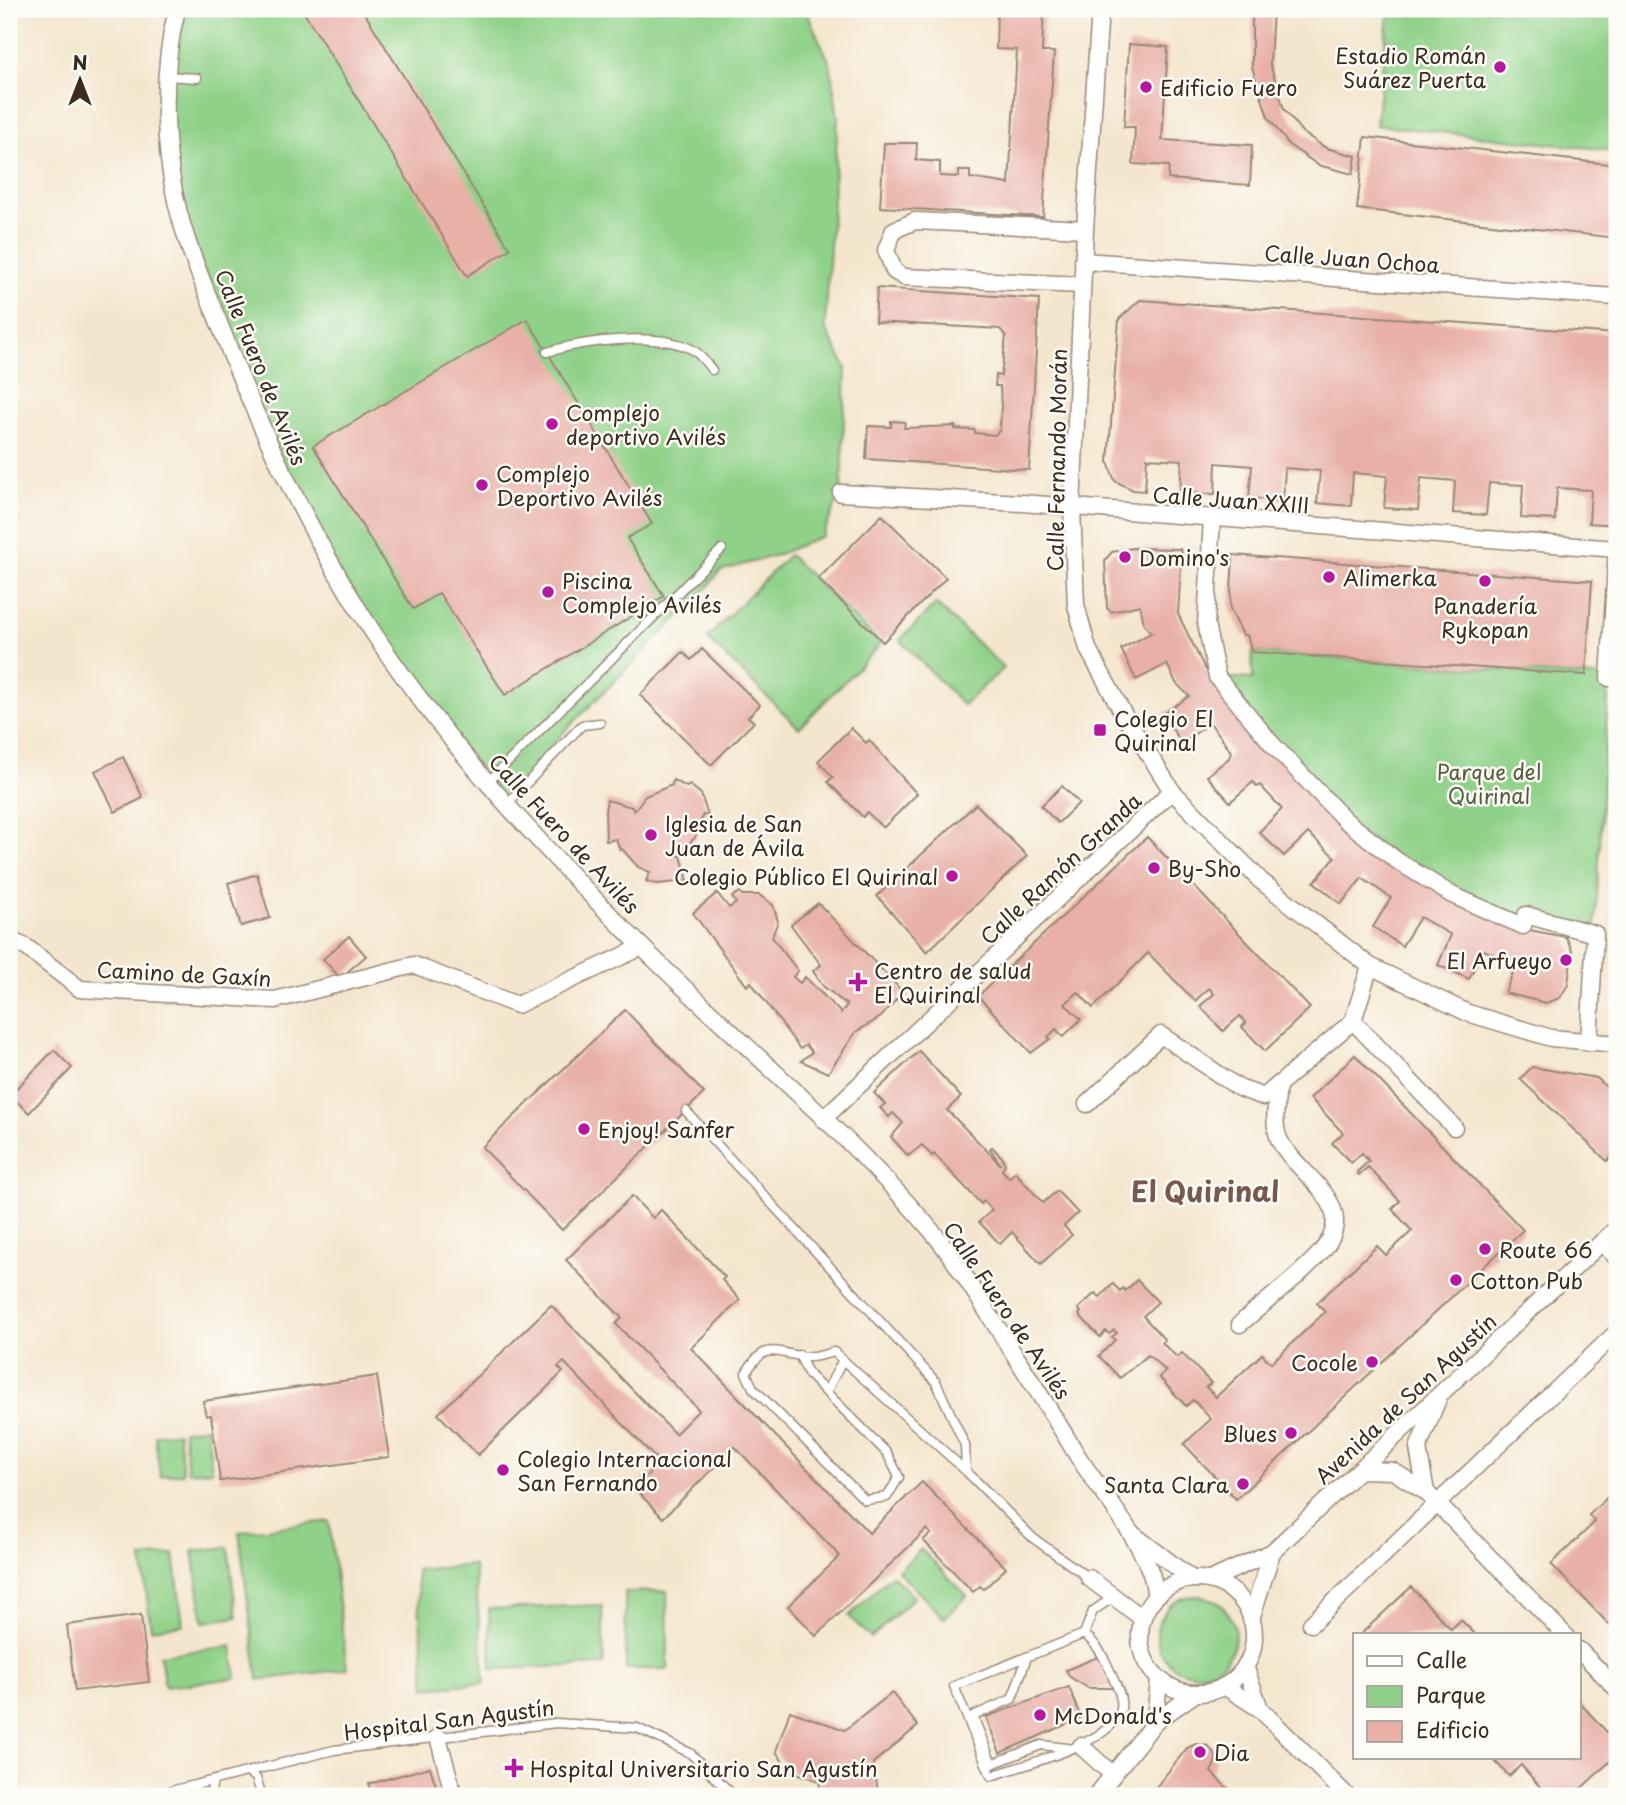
<svg xmlns="http://www.w3.org/2000/svg" width="1626" height="1805" viewBox="0 0 1626 1805" font-family="'Playpen Sans',sans-serif">
  <rect width="100%" height="100%" fill="#fdfcf7"/>
  <filter id="ink" filterUnits="userSpaceOnUse"><feTurbulence type="fractalNoise" baseFrequency=".0143" numOctaves="2"/><feDisplacementMap in="SourceGraphic" scale="14" xChannelSelector="R" yChannelSelector="G"/><feConvolveMatrix kernelMatrix="1 2 1 2 8 2 1 2 1" color-interpolation-filters="sRGB"/></filter>
  <filter id="wash" filterUnits="userSpaceOnUse"><feTurbulence type="fractalNoise" baseFrequency=".00686" numOctaves="4" result="noise"/><feDisplacementMap in="SourceGraphic" scale="28" xChannelSelector="R" yChannelSelector="G"/><feGaussianBlur stdDeviation="1.57" result="paint"/><feColorMatrix in="noise" values="0 0 0 0 0 0 0 0 0 0 0 0 0 0 0 0 0 1.4 0 .05"/><feComposite in="paint" operator="in"/></filter>
  <g filter="url(#wash)">
    <rect width="100%" height="100%" fill="#f4e6ce"/>
    <g fill="#90d189" stroke="#667e54" stroke-width="2">
      <path d="M177,9H805L830,63L838,118L825,328L846,367L841,493L822,536L777,555L720,571L707,588L562,734L506,805L348,592L245,392L172,176L168,43Z"/>
      <path d="M1389,9H1617V151L1376,125Z"/>
      <path d="M789,555L881,644L799,728L707,638Z"/>
      <path d="M936,604L1004,668L963,705L900,640Z"/>
      <path d="M1252,652L1609,678L1595,934L1527,915L1523,926L1452,895L1344,820L1217,677L1253,679Z"/>
      <path d="M207,1427L212,1470L188,1472L183,1430Z"/>
      <path d="M178,1432L183,1473L160,1476L155,1435Z"/>
      <path d="M329,1521L347,1669L258,1680L239,1532Z"/>
      <path d="M228,1547L237,1617L203,1622L193,1551Z"/>
      <path d="M921,1549L967,1596L944,1618L898,1571Z"/>
      <path d="M174,1554L183,1625L151,1629L142,1558Z"/>
      <path d="M474,1565L485,1683L426,1688L416,1570Z"/>
      <path d="M892,1575L914,1597L871,1638L849,1616Z"/>
      <path d="M667,1591L668,1669H626L625,1592Z"/>
      <circle cx="1196" cy="1635" r="39"/>
      <path d="M602,1605L604,1665L491,1669L489,1609Z"/>
      <path d="M232,1646L236,1678L165,1687L160,1655Z"/>
    </g>
    <g id="blocks">
      <g fill="#e8b0a7">
        <path d="M302,9H362L510,249L467,276Z"/>
        <path d="M997,9H1044L1042,52H1054L1043,217L880,207L884,143H917L916,160L940,162V176L959,177V171H970V178L1009,184L1017,50L996,49Z"/>
        <path d="M1252,9H1273L1270,64L1284,109L1302,132L1326,148L1356,156L1353,174L1318,165L1289,145L1268,117L1252,67Z"/>
        <path d="M1129,44L1168,47L1162,140L1252,145L1250,185L1168,179L1169,166L1133,164L1135,127H1124Z"/>
        <path d="M1365,137L1617,165V238L1357,209Z"/>
        <path d="M877,288L1039,299L1029,470L866,459L868,426L891,427V421L905,422L904,428L955,426V429L975,430V433L995,435L1000,430L1001,407L1000,386H995L996,375L1001,376L1006,336L1000,329L875,322Z"/>
        <path d="M1140,300L1617,334V525L1589,523L1591,490L1557,488L1555,520L1521,518L1523,485L1489,483L1486,515L1453,513L1455,481L1421,478L1418,510L1384,508L1387,476L1353,473L1351,506L1317,503L1320,471L1285,468L1283,501L1249,498L1252,466L1216,463L1215,494L1180,493L1182,460L1147,458L1145,491L1133,490L1115,481L1108,462L1119,319Z"/>
        <path d="M527,319L652,524L627,538L664,596L505,695L439,593L413,609L313,446Z"/>
        <path d="M882,515L946,578L883,642L818,579Z"/>
        <path d="M1133,548L1180,549L1182,552L1178,614L1204,667L1245,719L1341,822L1512,927L1566,937L1572,950L1568,985L1560,998L1546,1003L1505,993L1517,962L1483,950L1469,979L1438,965L1451,935L1420,917L1402,946L1373,927L1391,898L1362,878L1341,904L1314,882L1335,857L1308,833L1284,856L1259,832L1282,809L1260,785L1257,787L1253,782L1230,802L1207,776L1229,758L1231,752L1221,737L1210,723L1182,743L1162,715L1189,696L1176,683L1167,664L1136,680L1121,649L1151,633L1144,624L1140,605L1111,612L1107,608L1105,560L1112,552Z"/>
        <path d="M1233,555L1592,581L1586,675L1252,652L1247,635H1243L1230,609Z"/>
        <path d="M702,649L760,705L748,717L754,722L711,765L640,695L683,652L691,660Z"/>
        <path d="M851,728L866,743L869,740L917,794L883,828L867,812L863,817L828,782L833,777L818,761Z"/>
        <path d="M123,757L143,798L115,812L95,771Z"/>
        <path d="M673,780L687,787L690,785L701,794L708,816L703,815L695,838L675,855L681,856L688,881L657,884L646,881L650,872L638,867L622,849L620,850L616,839L606,841L605,811L607,800L632,807L634,811L645,796L672,785Z"/>
        <path d="M1062,786L1079,803L1058,823L1041,806Z"/>
        <path d="M976,804L1027,856L927,952L877,896Z"/>
        <path d="M1147,837L1310,1008L1265,1051L1242,1027L1246,1023L1240,1016L1223,1031L1200,1006L1214,994L1209,988L1195,1001L1148,953L1093,1008L1078,992L1065,1004L1081,1019L1063,1037L1056,1029L1048,1037L1050,1039L1031,1053L978,996Z"/>
        <path d="M257,874L270,918L241,926L228,883Z"/>
        <path d="M740,892L742,895H759L773,905L778,921L772,937L798,971L793,977L800,983L805,977L841,1013L847,1005L823,986L813,971L821,965L791,925L818,903L903,992L881,1017L856,1032L828,1073L801,1061L812,1052L806,1045L800,1049L751,982L747,986L693,913L717,893L729,908L736,903L732,897Z"/>
        <path d="M349,936L366,956L340,978L323,959Z"/>
        <path d="M625,1010L704,1093L562,1230L482,1147Z"/>
        <path d="M54,1050L72,1068L29,1113L10,1095Z"/>
        <path d="M919,1051L961,1097L947,1110L1001,1165L990,1149L992,1147L1002,1157L1005,1164L1002,1170L1009,1178L1015,1172L1043,1203L1057,1191L1078,1213L1064,1226L1072,1235L1041,1264L1012,1232L1000,1244L979,1222L992,1210L984,1201L981,1204L934,1154L932,1156L922,1145L908,1156L891,1137L903,1123L893,1113L889,1117L880,1108L885,1104L874,1093Z"/>
        <path d="M1355,1055L1523,1230L1236,1499L1184,1444L1211,1419L1193,1400L1186,1406L1159,1377L1166,1371L1148,1355L1120,1378L1099,1356L1115,1340L1112,1337L1117,1333L1114,1330L1109,1334L1106,1331L1100,1337L1079,1315L1081,1312L1078,1309L1095,1293L1100,1297L1113,1284L1120,1291L1123,1288L1125,1291L1137,1280L1158,1302L1143,1316L1165,1340L1162,1342L1168,1349L1177,1357L1182,1353L1211,1383L1206,1387L1216,1397L1262,1354L1271,1363L1325,1312L1317,1303L1377,1246L1386,1255L1412,1231L1392,1209L1400,1201L1368,1167L1359,1175L1357,1172L1369,1161L1362,1153L1351,1163L1332,1143L1343,1133L1310,1098Z"/>
        <path d="M1532,1067L1597,1078L1617,1097V1150L1607,1161L1520,1079Z"/>
        <path d="M632,1196L653,1218L661,1210L725,1277L722,1280L740,1300L691,1348L869,1533L922,1482L1006,1568L984,1589L980,1586L973,1592L923,1540L931,1534L927,1529L816,1636L788,1606L840,1556L735,1447L663,1518L634,1488L660,1463L564,1362L558,1367L563,1372L478,1455L438,1414L551,1305L675,1434L699,1410L616,1324L622,1318L566,1260Z"/>
        <path d="M377,1376L389,1457L220,1481L211,1415L206,1416L203,1401Z"/>
        <path d="M1617,1488V1633L1551,1564L1595,1522L1589,1515Z"/>
        <path d="M1411,1587L1451,1629L1461,1620L1476,1635H1360Z"/>
        <path d="M141,1615L149,1682L75,1691L67,1625Z"/>
        <path d="M1100,1656L1113,1688H1088L1070,1677L1066,1670Z"/>
        <path d="M1069,1687L1081,1718L1000,1753L986,1717Z"/>
        <path d="M892,1693L918,1726L873,1763L879,1796H822L819,1781L788,1770L776,1751L790,1711L845,1730Z"/>
        <path d="M1579,1702L1617,1743V1755L1573,1796H1548L1521,1765L1509,1776L1492,1758H1579Z"/>
        <path d="M1196,1744L1208,1746L1215,1754L1216,1761L1211,1772L1235,1796H1149L1187,1748Z"/>
        <path d="M430,1767L439,1796H373L369,1784Z"/>
      </g>
    </g>
  </g>
  <g filter="url(#ink)">
    <use href="#blocks" fill-opacity="0" stroke="#988876" stroke-width="2"/>
    <g fill="none" stroke-linecap="round" stroke-linejoin="round">
      <g stroke="#988876" stroke-width="11">
        <g id="lane">
          <path d="M167,76L197,78"/>
          <path d="M547,352C583,341 659,331 693,350C700,354 706,363 712,370"/>
          <path d="M488,782L722,549"/>
          <path d="M506,805L582,725L600,723"/>
          <path d="M686,1111L936,1382L965,1445L966,1471"/>
          <path d="M799,1355L809,1375L887,1453L899,1477L887,1497L865,1500L753,1388L746,1373C766,1339 775,1354 807,1357C815,1358 825,1354 834,1352L966,1471L1033,1538L1089,1578"/>
          <path d="M826,1392L843,1360"/>
          <path d="M1084,1634C1100,1647 1105,1659 1113,1678C1117,1687 1123,1698 1121,1709C1115,1743 1020,1766 991,1776L954,1686Z"/>
          <path d="M1084,1634L1093,1611L1115,1596"/>
          <path d="M1027,1657L1012,1699L973,1716L992,1764L1041,1745L1067,1748"/>
          <path d="M249,1772L256,1778L262,1796"/>
          <path d="M151,1796L334,1750L556,1723L637,1728L690,1753L734,1796"/>
          <path d="M210,1796L213,1781"/>
        </g>
      </g>
      <g stroke="#988876" stroke-width="19">
        <g id="street">
          <path d="M177,9C159,80 163,167 186,237C196,268 209,298 221,328C255,418 296,505 346,589C424,721 532,837 640,945C735,1040 842,1126 930,1229C953,1255 971,1287 990,1316C1019,1362 1049,1408 1077,1455C1099,1490 1157,1557 1155,1597"/>
          <path d="M1100,9L1085,229L1072,508L1076,605L1088,649L1124,715L1172,791L1261,881L1370,966L1468,1013L1551,1038L1617,1044"/>
          <path d="M1083,261L1617,297"/>
          <path d="M1082,285L904,277L894,271L886,250L894,230L915,221L1085,229"/>
          <path d="M841,493L1022,503L1617,549"/>
          <path d="M1212,518L1206,624L1217,677L1272,744L1345,820L1396,860L1452,895L1523,926L1526,915L1595,934L1589,1042"/>
          <path d="M1609,678L1617,549"/>
          <path d="M9,940L26,947L80,989L275,1000L414,965L517,1005L642,947"/>
          <path d="M1370,966L1353,1021L1454,1127"/>
          <path d="M1087,1104L1161,1035L1239,1088L1264,1097L1353,1021"/>
          <path d="M823,1119L1172,791"/>
          <path d="M1602,1242L1617,1258"/>
          <path d="M1240,1324C1267,1300 1298,1278 1321,1252C1364,1204 1296,1176 1279,1139C1272,1122 1277,1102 1278,1085"/>
          <path d="M1361,1470L1393,1471L1426,1492L1565,1635"/>
          <path d="M1426,1492L1418,1448L1438,1399"/>
          <path d="M1134,1535L1192,1579"/>
          <path d="M1089,1578L1142,1618"/>
          <circle cx="1197" cy="1636" r="57"/>
          <path d="M1210,1580L1272,1552L1617,1228"/>
          <path d="M1251,1619L1272,1552"/>
          <path d="M1311,1624L1617,1332"/>
          <path d="M1579,1650L1617,1689"/>
          <path d="M1245,1666L1260,1709"/>
          <path d="M1224,1686L1260,1709L1347,1796"/>
          <path d="M1155,1722L1159,1679"/>
          <path d="M438,1737L454,1796"/>
          <path d="M1081,1746L1113,1775"/>
          <path d="M1096,1796L1155,1722L1196,1693"/>
        </g>
      </g>
      <use href="#lane" stroke="#fff" stroke-width="8"/>
      <use href="#street" stroke="#fff" stroke-width="16"/>
    </g>
  </g>
  <g fill="#b5179e" stroke="#fdfcf7" stroke-width="2.5">
    <circle cx="1500" cy="67" r="7"/>
    <circle cx="1146" cy="87" r="7"/>
    <circle cx="552" cy="424" r="7"/>
    <circle cx="482" cy="485" r="7"/>
    <circle cx="1125" cy="557" r="7"/>
    <circle cx="1329" cy="577" r="7"/>
    <circle cx="1485" cy="581" r="7"/>
    <circle cx="548" cy="592" r="7"/>
    <rect x="1093" y="723" width="14" height="14" rx="3.5"/>
    <circle cx="651" cy="835" r="7"/>
    <circle cx="1154" cy="868" r="7"/>
    <circle cx="952" cy="876" r="7"/>
    <circle cx="1566" cy="960" r="7"/>
    <path d="M854.5 971.5h7v7h7v7h-7v7h-7v-7h-7v-7h7z"/>
    <circle cx="584" cy="1129" r="7"/>
    <circle cx="1485" cy="1249" r="7"/>
    <circle cx="1456" cy="1280" r="7"/>
    <circle cx="1372" cy="1362" r="7"/>
    <circle cx="1291" cy="1433" r="7"/>
    <circle cx="503" cy="1470" r="7"/>
    <circle cx="1243" cy="1484" r="7"/>
    <circle cx="1040" cy="1715" r="7"/>
    <circle cx="1200" cy="1752" r="7"/>
    <path d="M510.5 1757.5h7v7h7v7h-7v7h-7v-7h-7v-7h7z"/>
  </g>
  <g text-anchor="middle" dominant-baseline="central" stroke-width="5" stroke-linejoin="round" paint-order="stroke">
    <g font-size="21" fill="#3b2a1e" stroke="#fdfcf7" text-anchor="start">
      <text x="1486" y="55" text-anchor="end">Estadio Román<tspan x="1486" dy="24">Suárez Puerta</tspan></text>
      <text x="1160" y="87">Edificio Fuero</text>
      <text x="566" y="412">Complejo<tspan x="566" dy="24">deportivo Avilés</tspan></text>
      <text x="496" y="473">Complejo<tspan x="496" dy="24">Deportivo Avilés</tspan></text>
      <text x="1139" y="557">Domino's</text>
      <text x="1343" y="577">Alimerka</text>
      <text x="562" y="580">Piscina<tspan x="562" dy="24">Complejo Avilés</tspan></text>
      <text x="1485" y="605" text-anchor="middle">Panadería<tspan x="1485" dy="24">Rykopan</tspan></text>
      <text x="1114" y="718">Colegio El<tspan x="1114" dy="24">Quirinal</tspan></text>
      <text x="665" y="823">Iglesia de San<tspan x="665" dy="24">Juan de Ávila</tspan></text>
      <text x="1168" y="868">By-Sho</text>
      <text x="938" y="876" text-anchor="end">Colegio Público El Quirinal</text>
      <text x="1552" y="960" text-anchor="end">El Arfueyo</text>
      <text x="874" y="970">Centro de salud<tspan x="874" dy="24">El Quirinal</tspan></text>
      <text x="598" y="1129">Enjoy! Sanfer</text>
      <text x="1499" y="1249">Route 66</text>
      <text x="1470" y="1280">Cotton Pub</text>
      <text x="1358" y="1362" text-anchor="end">Cocole</text>
      <text x="1277" y="1433" text-anchor="end">Blues</text>
      <text x="517" y="1458">Colegio Internacional<tspan x="517" dy="24">San Fernando</tspan></text>
      <text x="1229" y="1484" text-anchor="end">Santa Clara</text>
      <text x="1054" y="1715">McDonald's</text>
      <text x="1214" y="1752">Dia</text>
      <text x="530" y="1768">Hospital Universitario San Agustín</text>
    </g>
    <g font-size="21" fill="#3b2a1e" stroke="#fdfcf7">
      <text transform="translate(1352 258) rotate(4)">Calle Juan Ochoa</text>
      <text transform="translate(262 367) rotate(68)">Calle Fuero de Avilés</text>
      <text transform="translate(1056 460) rotate(-89)">Calle Fernando Morán</text>
      <text transform="translate(1231 499) rotate(4)">Calle Juan XXIII</text>
      <text transform="translate(565 833) rotate(47)">Calle Fuero de Avilés</text>
      <text transform="translate(1060 868) rotate(-43)">Calle Ramón Granda</text>
      <text transform="translate(184 973) rotate(3)">Camino de Gaxín</text>
      <text transform="translate(1008 1310) rotate(56)">Calle Fuero de Avilés</text>
      <text transform="translate(1405 1398) rotate(-43)">Avenida de San Agustín</text>
      <text transform="translate(449 1719) rotate(-7)">Hospital San Agustín</text>
    </g>
    <g font-size="21" fill="#545c3e" stroke="#fdfcf7">
      <text x="1489" y="771">Parque del<tspan x="1489" dy="24">Quirinal</tspan></text>
    </g>
    <g font-size="28" font-weight="bold" fill="#78594e" stroke="#fdfcf7">
      <text x="1205" y="1190">El Quirinal</text>
    </g>
  </g>
  <rect width="1626" height="1805" fill="none" stroke="#fdfcf7" stroke-width="35"/>
  <rect x="1353" y="1633" width="228" height="126" fill="#fdfcf7" stroke="#afa8a0" stroke-width="2"/>
  <rect x="1367" y="1656" width="35" height="10" fill="#ffffff" stroke="#afa8a0" stroke-width="2"/>
  <text x="1416" y="1668" font-size="21" fill="#3b2a1e">Calle</text>
  <rect x="1367" y="1686" width="35" height="21" fill="#90d189" stroke="#afa8a0" stroke-width="2"/>
  <text x="1416" y="1703" font-size="21" fill="#3b2a1e">Parque</text>
  <rect x="1367" y="1721" width="35" height="21" fill="#e8b0a7" stroke="#afa8a0" stroke-width="2"/>
  <text x="1416" y="1738" font-size="21" fill="#3b2a1e">Edificio</text>
  <g transform="translate(80 80)" stroke="#fdfcf7" stroke-width="5" paint-order="stroke">
  <path d="M0-5L12 26L0 18L-12 26Z" fill="#3b2a1e"/>
  <text y="-10" font-size="19" font-weight="bold" text-anchor="middle" fill="#3b2a1e">N</text>
  </g>
</svg>
